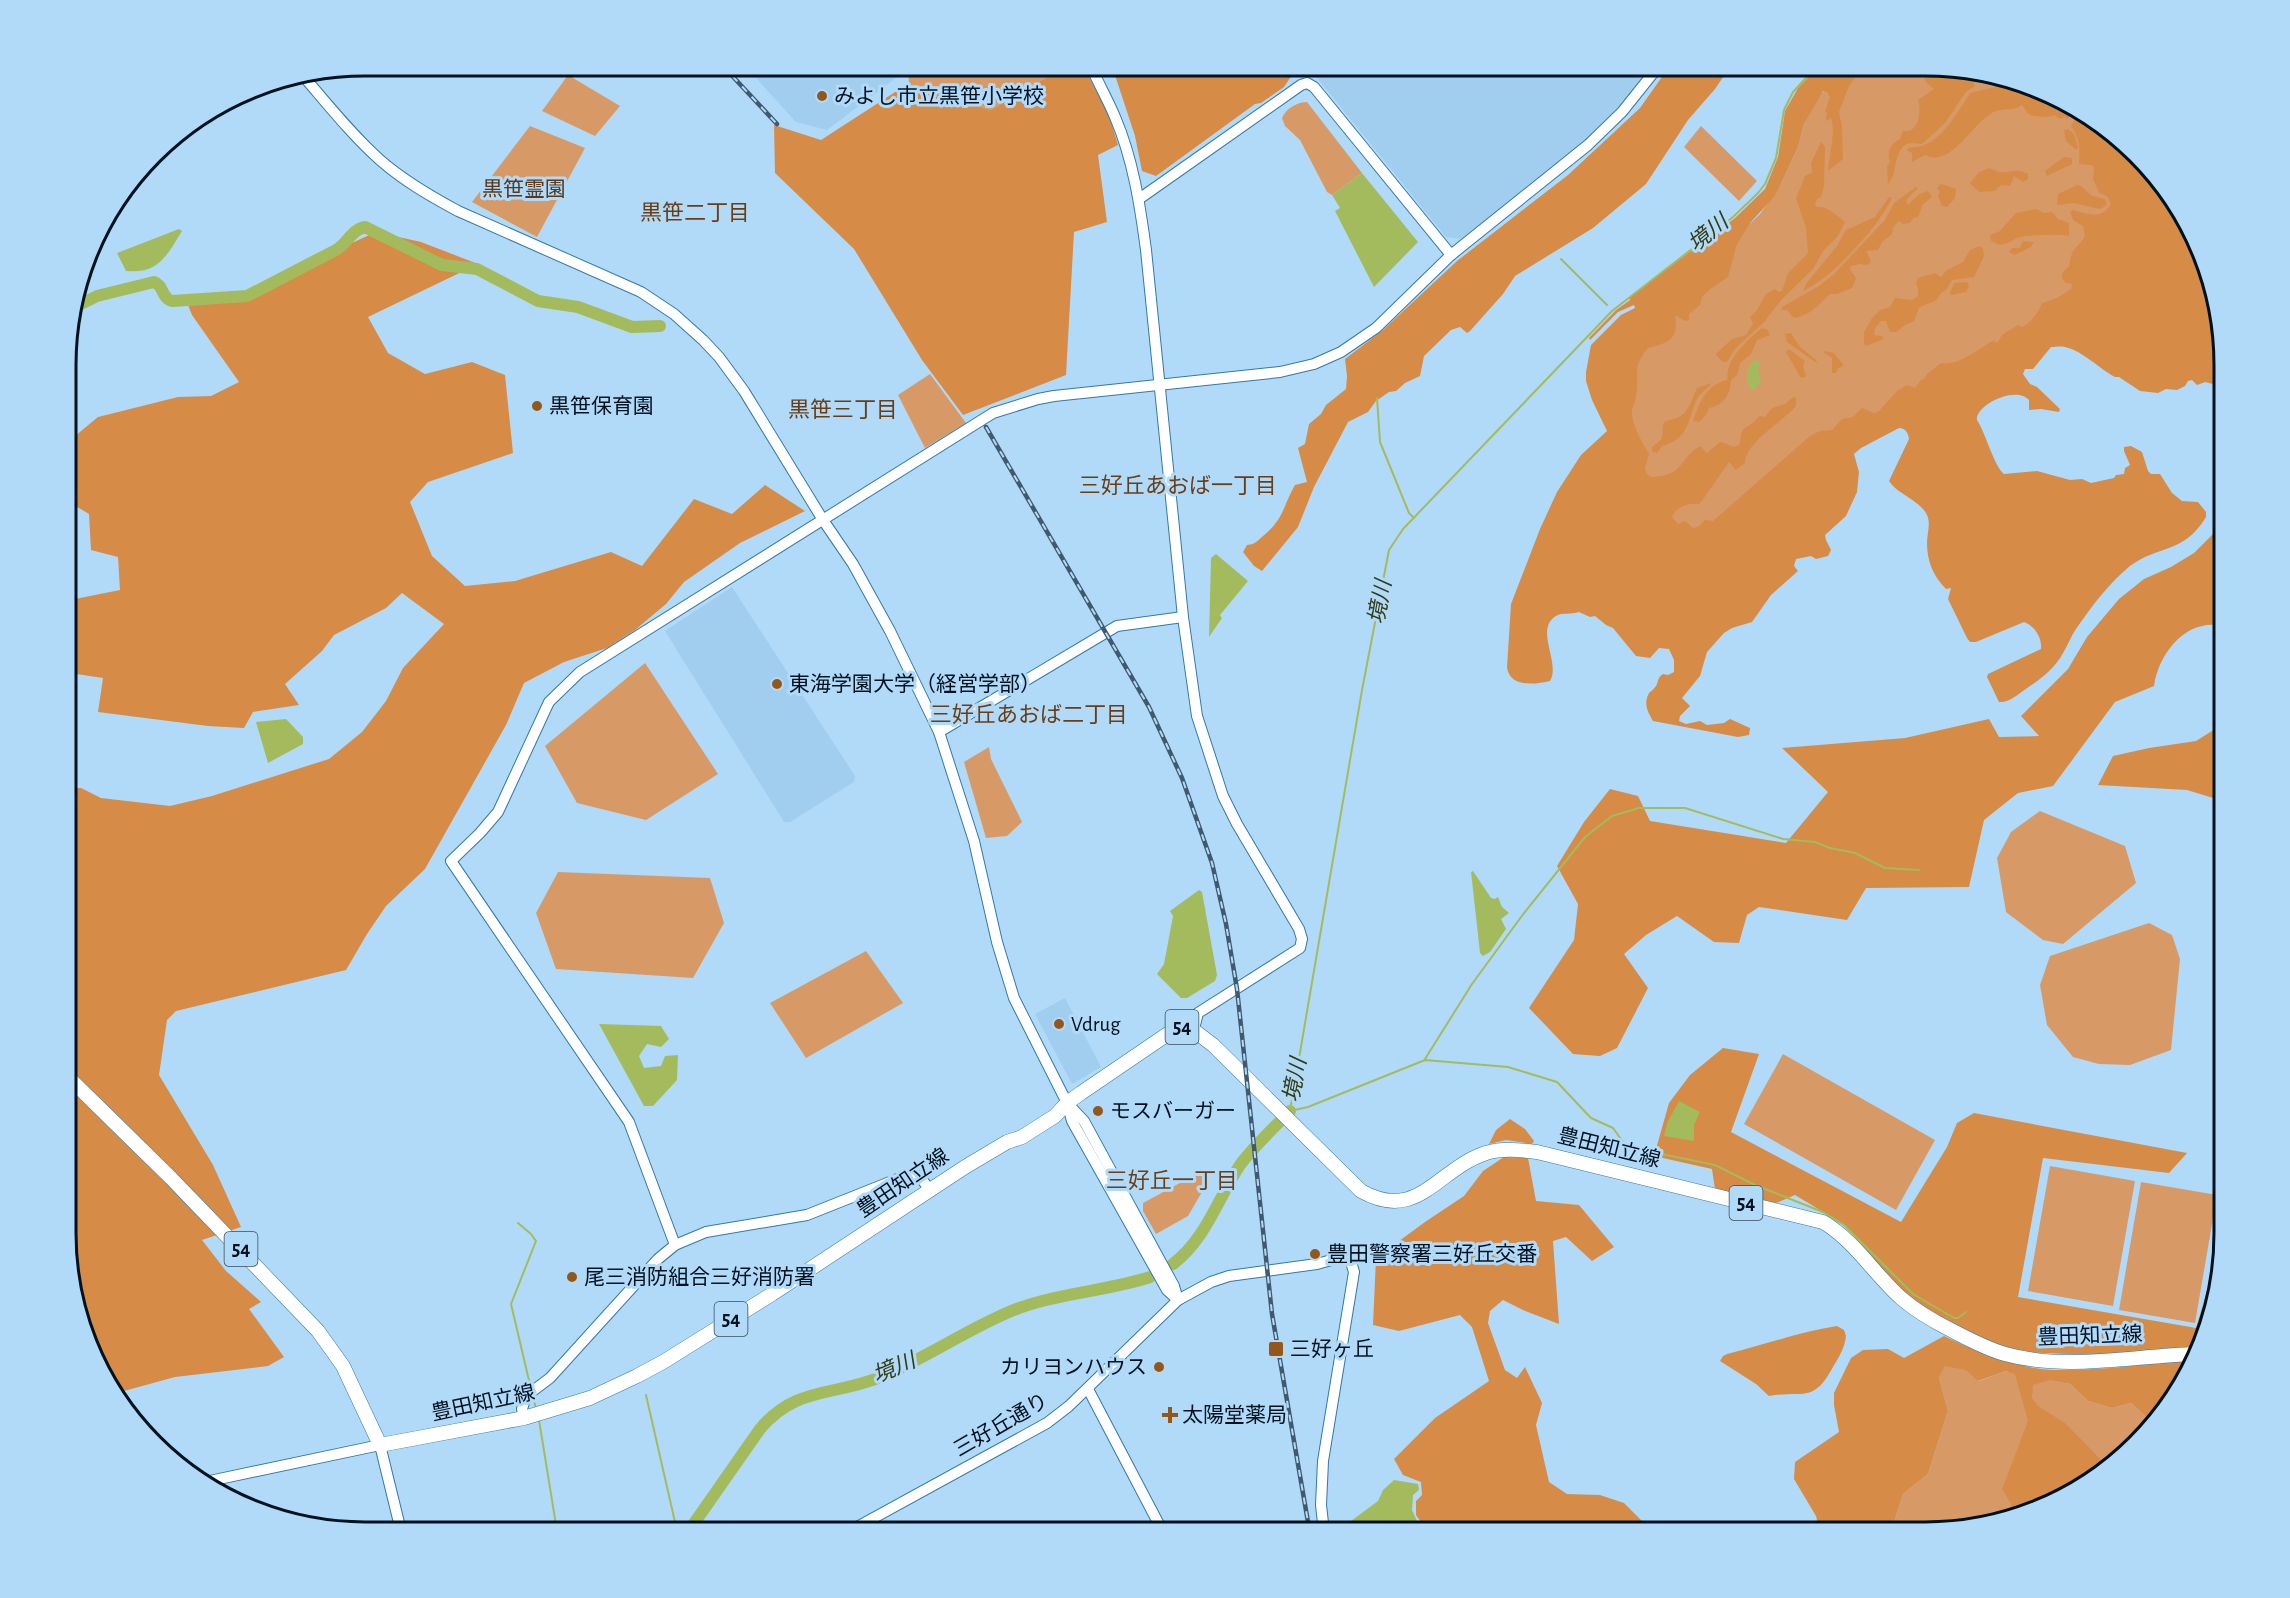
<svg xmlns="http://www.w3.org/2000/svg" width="2290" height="1598" viewBox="0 0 2290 1598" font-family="'Alegreya Sans','Noto Sans JP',sans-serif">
  <rect width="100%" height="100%" fill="#b1daf9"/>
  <g fill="#a1cdef">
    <path d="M745,66H905V71L827,130L796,122Z"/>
    <path d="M1311,66L1652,67L1621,105L1568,158L1461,239L1446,237L1309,68Z"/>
    <path d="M732,587L855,776L854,782L790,822H784L665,631Z"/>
    <path d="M1065,998L1101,1067L1072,1084L1035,1014Z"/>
  </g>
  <g fill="#d79a67">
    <path d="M908,66H1066L991,110L932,93L909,83Z"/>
    <path d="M1847,67H1944L2021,82L2107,128L2112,207L2087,267L2050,319L1705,543L1644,525L1612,347L1724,249L1760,214L1780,186L1798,147L1804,124L1817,98Z"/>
    <path d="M568,75L620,106L595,136L542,111Z"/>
    <path d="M1307,102L1362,173L1332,195L1327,192L1300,140L1285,126L1282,118C1286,108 1298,102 1307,102Z"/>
    <path d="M530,126L585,148L537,237L472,202Z"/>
    <path d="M1701,126L1757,181L1739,201L1684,147Z"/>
    <path d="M930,374L966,423L925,448L898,395Z"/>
    <path d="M645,663L718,774L646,820L577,803L545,746Z"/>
    <path d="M989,747L991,759L1022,822L1007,836L986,838L964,762Z"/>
    <path d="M2040,811L2125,846L2136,883L2063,944L2043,940L2006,912L1997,858L2011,832Z"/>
    <path d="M558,872L710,878L724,923L693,978L556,969L536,913Z"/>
    <path d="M2149,923L2172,935L2180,959L2171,1050L2130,1065L2099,1064L2073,1057L2047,1025L2040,985L2050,956Z"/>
    <path d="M866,951L903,1003L806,1058L770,1003Z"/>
    <path d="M1783,1054L1935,1140L1896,1210L1744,1124Z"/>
    <path d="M2050,1166L2135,1181L2113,1306L2028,1291Z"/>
    <path d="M1202,1171L1210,1178L1188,1216L1156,1234L1143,1211V1203Z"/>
    <path d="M2141,1182L2217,1195L2195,1323L2119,1310Z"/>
    <path d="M1945,1365L1966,1369L1979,1381L2006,1371L2070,1384L2088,1401L2112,1408L2131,1403L2154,1424L2122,1458L2057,1501L2002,1522L1925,1532H1891L1903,1494L1928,1474L1948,1411L1939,1378Z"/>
  </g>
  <g fill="#d68b47">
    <path d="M1066,66H1083L1108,112L1118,145L1098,155L1107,222L1074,232L1066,375L963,415L922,360L854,249L775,173L774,125L821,140L909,83L932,93L991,110Z"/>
    <path d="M1112,66H1298L1284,87L1261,103L1255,104L1156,176L1142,171L1135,136Z"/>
    <path d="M1669,67H1730L1715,89L1688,120L1646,184L1593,228L1515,276L1503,294L1470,331L1467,333L1460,327L1451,330L1424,356L1420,376L1405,383L1396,391L1389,392L1376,401L1368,412L1348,422L1314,487L1298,527L1262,571L1254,566L1243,552L1247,545C1256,544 1257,541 1263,536C1284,519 1283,506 1295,485L1307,482L1298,448L1305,444L1309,424L1321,414L1326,405L1346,389L1347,376L1345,359L1383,330L1457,261L1568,175L1640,108Z"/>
    <path d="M1818,67H1870L1855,78L1849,86L1839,112L1842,127L1843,159L1828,171C1829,156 1836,131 1831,118L1828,121L1826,119L1827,113L1825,111L1830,97L1827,92L1823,91L1804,124L1798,147L1780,186L1774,197L1751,222L1737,244L1728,277L1709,290L1702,297L1700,305L1689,314V320L1685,321L1675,315C1679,339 1669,343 1648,348C1631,368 1640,374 1636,396C1635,402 1631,409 1632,415C1634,429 1642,442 1649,454L1645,468L1646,473L1651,477C1687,475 1676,460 1700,446L1707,453L1720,442C1727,442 1733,451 1740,444C1741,422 1747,432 1759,416L1765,417L1772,408L1785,404L1793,397L1796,398V406C1783,422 1746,441 1745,463L1736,470L1729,462L1701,502L1699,504C1688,503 1677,506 1672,517L1678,524L1685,521L1693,528L1698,527L1705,520L1713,521L1810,436L1820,431L1832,430L1842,419L1853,417L1862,408L1874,413L1878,412L1898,390L1907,385L1915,388L1921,380L1924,379L1927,374L1941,363C1957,367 1980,348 1994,340L1997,343L2002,335L2018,325L2022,327C2031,323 2039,312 2042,303C2052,301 2063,295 2071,289L2072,284L2066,283L2062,278C2062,271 2064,270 2069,267C2072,245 2076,251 2085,236L2083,226L2073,220L2070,212L2073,210C2087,214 2102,220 2111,204L2107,196L2099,193L2093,179L2094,168L2092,165L2079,164C2080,149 2080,139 2071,126L2078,112L2107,128L2150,168L2193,233L2223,346V372L2217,377V385L2205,382L2197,385L2192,380L2188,381L2185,386L2177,390L2166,389L2158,393L2140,391L2119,377H2115C2098,368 2083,351 2065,347C2061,346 2055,347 2051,347L2033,369H2025L2023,374L2030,384L2037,387L2060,409L2059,412L2041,409L2029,410V400C2016,385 1975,405 1977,420C1986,434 1994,466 2004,474L2037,471L2070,480L2082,479L2091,483L2114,478L2116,475L2124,474L2125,468L2130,465L2124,451V447L2131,446L2142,452L2148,471L2151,474H2160L2172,493L2182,501L2198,502L2206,512V517C2184,554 2158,545 2130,566C2110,582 2091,607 2076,629C2071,636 2068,645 2063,653C2054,670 2039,680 2023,691C2016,696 2008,703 1999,702L1987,677L1988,674L2041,649C2042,638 2035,626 2024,622L1976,642H1970L1967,638L1948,599L1951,588L1946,589C1933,576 1927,561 1927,543C1927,534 1931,524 1927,515C1920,500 1898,495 1889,481L1909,439C1908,433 1906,428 1899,428L1861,448L1854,454L1859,472L1857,492L1846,516L1825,535L1826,540L1831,550L1828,556L1816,559L1811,556L1796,559L1794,566L1798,571L1771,595L1752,622L1732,628L1724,633L1707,652L1700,676L1682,698L1690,706L1680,716L1679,721L1686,724L1700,721L1707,725L1724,723L1730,719L1750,728L1749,735L1738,737L1653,721C1648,712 1643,704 1649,693C1651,691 1654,689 1656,686C1659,681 1657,678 1663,674L1668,675L1674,672V660L1669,649L1659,648L1650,658L1636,656L1613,628L1606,625L1595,616L1590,617L1579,612C1571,615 1562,612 1556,616C1534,629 1561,663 1550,681C1534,685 1509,687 1507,667L1511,604L1540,529L1557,492L1581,455L1607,431L1592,400L1586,381V372L1591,345L1621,315L1635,308L1634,305L1618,312L1590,340L1589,338L1616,310L1630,300L1629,297L1735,218L1765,189L1778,157L1785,111L1798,88Z"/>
    <path d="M1935,67L1970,72L1975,86L1966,92L1945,123L1922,144C1918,144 1915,143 1912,143C1892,144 1898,176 1888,184L1887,166L1890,162C1886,152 1891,143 1900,139L1903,131H1910C1920,125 1921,110 1918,100L1934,89L1927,83L1924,78Z"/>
    <path d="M2011,83L2056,101L2073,110L2068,119L2064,117L2061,119L2057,117L2055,115C2051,117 2033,118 2029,114C2026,112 2025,108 2022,105C2014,111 2005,108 1996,111C1973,120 1952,169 1925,155L1912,162V153L1906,150L1910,147C1938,150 1957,113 1970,93Z"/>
    <path d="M2068,129L2074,134L2078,148L2076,150L2066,141L2064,130Z"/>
    <path d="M1821,142L1825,147L1824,186L1821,197L1817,199L1815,204L1816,207C1827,205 1836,215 1845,222L1838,236L1823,251L1813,269L1781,300L1765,321L1735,349L1727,362H1723L1716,355L1718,352L1732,339L1746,335L1753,324L1750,317L1757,310L1766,294L1775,289L1779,292L1782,291L1788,273L1808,253L1806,228L1796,198L1805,176L1812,173L1811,163Z"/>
    <path d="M2064,157L2072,158V164L2047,176L2045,171Z"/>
    <path d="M1989,168C1992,169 1995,171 1999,172C2010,174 2014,167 2028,174V179L2023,182L2014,176L2010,186L2001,185L1995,191L1979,192L1970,183L1979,172Z"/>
    <path d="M1941,184L1956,189L1955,198L1947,207L1942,206L1938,196L1940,192L1937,188Z"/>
    <path d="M2077,185L2081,186L2092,196L2105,199L2107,205L2100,209L2073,203L2057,205L2058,194Z"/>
    <path d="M1916,187L1918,188L1906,200L1908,205L1919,194L1928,191L1932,197L1923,204L1918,217L1913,218L1910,223L1903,224L1899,221L1893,227L1892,234L1882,242L1878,250L1866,251L1871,261L1868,265L1860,264L1851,266L1850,269L1856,278L1852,288L1837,294H1830C1819,304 1810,316 1794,318L1787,310H1781L1782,307L1819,286L1833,275L1885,220L1894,203Z"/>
    <path d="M1889,197L1892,198C1878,227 1832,278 1803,291L1806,284L1837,246L1846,230L1875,217Z"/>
    <path d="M2036,209L2044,213L2052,212L2058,219L2069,223V236C2056,234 2040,235 2026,236C2012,236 2007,251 1991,241L1990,235L2000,231L2016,213Z"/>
    <path d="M376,232L421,242L478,264L368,317L388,353L425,374L472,362L505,375L513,453L428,482L410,502L432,556L465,586L515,581L611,552L642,566L694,499L732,514L765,485L805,511L740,543L684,582L666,604L635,630L607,648L564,662L524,683L506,725L425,869L386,906L367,934L346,970L176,1011L167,1020L159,1075L213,1165L241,1227L202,1240L226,1271L261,1302L249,1309L284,1357L268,1366L175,1377L124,1391L117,1395L106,1383L69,1271V788H81L101,798L170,806L212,796L329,759L362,732L386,701L403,668L444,624L402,593L386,608L334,635L322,651L285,684L299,705L253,712L244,728L208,726L98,712L103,678L70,673L75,599L120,590L118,557L91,550L89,514L69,502V441L98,417L178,397L211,396L239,382L192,315L186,300L244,299L295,269Z"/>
    <path d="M2023,241L2034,242L2031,247L2015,255L2009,252L2012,248H2020Z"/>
    <path d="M1979,246L1983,248L1984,256L1974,277L1952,280L1946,290L1940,294C1936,305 1927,302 1919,308L1914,321L1905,325L1896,332H1890L1886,321H1881L1875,328L1874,335L1882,336L1884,339L1866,346L1864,344V332L1872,318L1880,310L1890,307L1895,298L1912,300L1918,296V289L1916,283L1918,278L1935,273L1941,277L1947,270L1963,262L1970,250Z"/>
    <path d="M1967,282L1969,286L1966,292L1952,295L1950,293L1954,283Z"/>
    <path d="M1762,328L1768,330L1770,335L1757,340L1751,354L1740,363L1737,375L1731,380C1730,395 1724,405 1709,408L1706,415L1699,422L1693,421C1699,403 1706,385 1727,380C1728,377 1727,374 1728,371C1731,355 1750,337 1762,328Z"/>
    <path d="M1791,333L1800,347L1815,359L1818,364L1787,342L1785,334Z"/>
    <path d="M1789,349L1805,361L1803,366L1806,377L1801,378L1786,352Z"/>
    <path d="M1825,351L1834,353L1843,364V366L1838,368L1836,373H1832V358L1824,353Z"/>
    <path d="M1712,383C1708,388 1702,392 1698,397C1687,419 1691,438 1662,446L1657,453L1652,451V447C1664,438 1662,440 1663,425L1665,421C1688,418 1689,406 1697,388Z"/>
    <path d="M2223,524V626C2186,618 2159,653 2154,686L2115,702L2053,786L2018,793L1984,820L1969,887L1866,888L1847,920L1759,907L1747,915L1739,943L1714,942L1677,916L1646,935L1624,954L1648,988L1617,1048L1600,1056L1573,1054L1529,1008L1574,940L1578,904L1557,866L1584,822L1610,789L1638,796L1650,821L1786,843L1828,792L1782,748L1905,738L1989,719L1999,737L2039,736L2021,716L2068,669L2087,637L2119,599L2144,579L2171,567L2194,553Z"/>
    <path d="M2223,724V801L2187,790L2098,785L2113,756L2149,748L2196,741Z"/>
    <path d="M1723,1048L1759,1054L1731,1132L1901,1222L1947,1147L1957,1123L1974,1113L2187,1153L2169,1173L2043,1158L2018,1297L2196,1328L2223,1237C2223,1269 2213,1320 2198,1347L2093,1355L2016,1352L1981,1338L1921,1307L1888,1276L1845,1225L1795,1195L1776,1203L1715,1189L1712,1169L1654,1156L1669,1103L1690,1075Z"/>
    <path d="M1510,1119L1525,1129L1534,1141L1532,1144L1506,1140L1489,1144L1496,1130Z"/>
    <path d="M1504,1157L1528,1158L1536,1201L1579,1205L1614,1247L1592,1261L1566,1237L1553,1241L1559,1324L1523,1310L1503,1300L1490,1311L1488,1323L1505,1370L1517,1378L1525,1367L1542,1403L1536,1425L1549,1482L1567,1494L1600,1495L1624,1503L1643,1522L1689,1525L1691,1532H1432L1427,1531L1416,1515V1501L1422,1495L1421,1482L1403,1475L1394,1459L1435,1418L1489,1381L1472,1327L1460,1315L1399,1331L1373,1325L1376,1258L1425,1222L1464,1196L1483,1171Z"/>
    <path d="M1837,1326L1844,1330L1846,1336C1845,1347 1839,1357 1833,1367C1813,1404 1804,1390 1769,1396L1756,1384L1720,1361L1723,1356L1727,1354C1764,1345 1799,1332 1837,1326Z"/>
    <path d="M1944,1336C1970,1349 2024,1370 2053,1370C2099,1371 2146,1364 2191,1360L2179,1383L2174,1384L2164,1396L2168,1404L2154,1424L2131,1403L2112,1408L2088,1401L2070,1384L2049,1380L2033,1385L2032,1398L2038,1406L2065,1423L2108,1467L2057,1501L2014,1517L2011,1504L2002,1489L2028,1421L2015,1374L2006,1371L1978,1381L1966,1370L1945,1366L1939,1378L1948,1411L1928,1474L1903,1494L1891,1532H1820L1816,1516L1794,1479L1795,1462L1839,1432L1834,1405V1393L1851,1358L1863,1350L1888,1349L1904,1358Z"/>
  </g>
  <g fill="#a4bb5d">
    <path d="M1362,173L1418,242L1374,287L1335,211L1340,208L1332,195Z"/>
    <path d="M179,229L182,231C166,257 158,274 126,271L117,253Z"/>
    <path d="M1756,360L1760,362L1758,372L1761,380L1757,387L1752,390C1744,382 1746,368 1753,361Z"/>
    <path d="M1216,554L1248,581L1220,615L1222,618L1209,637L1211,558Z"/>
    <path d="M286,719L303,737V744L268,763L256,722Z"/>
    <path d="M1473,871L1491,898L1495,899L1498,897L1502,907L1509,913L1501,919L1506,929L1490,952L1483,956L1480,953L1471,872Z"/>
    <path d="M1199,890L1202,892L1217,975L1215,981L1187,998H1181L1157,974L1164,964L1173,916L1170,911Z"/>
    <path d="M599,1024L661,1026L669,1039L661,1047L647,1044L639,1056L644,1068L661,1066L665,1056L678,1055L677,1080L653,1106H644Z"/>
    <path d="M1679,1101L1700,1112L1694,1125V1141L1664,1136L1667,1123Z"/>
    <path d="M1394,1480L1418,1484L1419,1490L1413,1495L1412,1510L1422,1532H1344L1343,1527L1378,1501L1383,1490Z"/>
  </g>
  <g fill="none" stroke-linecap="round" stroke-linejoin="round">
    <g stroke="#a4bb5d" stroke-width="2">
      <path d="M1816,67L1793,92L1784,110L1776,158L1765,184L1758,193L1733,217L1612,311L1403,529L1389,550L1362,690L1290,1111L1308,1107L1425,1060L1508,1067L1557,1082L1591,1118L1613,1128L1623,1142L1637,1149L1715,1165L1755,1185L1823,1212L1844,1225L1913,1294L1954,1318H1958L1966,1312"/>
      <path d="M1561,259L1607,305"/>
      <path d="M1377,398L1380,442L1409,513L1414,518"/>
      <path d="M1425,1059L1472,984L1524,913L1585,837L1612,816L1639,808H1685L1783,839L1815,842L1830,848L1855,853L1885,868L1919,870"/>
      <path d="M518,1223L531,1234L536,1241L511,1304L531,1389"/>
      <path d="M646,1395L675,1522L661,1531"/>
      <path d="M533,1397L536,1409"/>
      <path d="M539,1420L557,1531"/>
    </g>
    <g stroke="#a4bb5d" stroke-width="12">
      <path d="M75,307L97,296L154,282C164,285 161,298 172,301L247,296L336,250C347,244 352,229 365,227L442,265L477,269L538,301L578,307L632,327L660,326"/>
      <path d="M1173,1264C1206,1239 1218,1198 1240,1165C1254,1146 1274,1128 1290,1111"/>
      <path d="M688,1532L760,1429C795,1387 832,1396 878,1378C923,1360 964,1331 1009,1312C1054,1293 1104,1292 1150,1277"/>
    </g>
    <g stroke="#3179a7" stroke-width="12">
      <g id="minor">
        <path d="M1091,66C1098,83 1108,100 1115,117C1133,159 1140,205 1146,250L1183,617L1197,716L1223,796L1237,824L1299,929L1302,939L1300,948L1198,1013L1194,1029"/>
        <path d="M305,78C329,106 353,136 380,160C404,181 430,196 458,211L641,292L674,314L703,340L719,357L744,391L823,520L853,564L890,631L939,732L974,841L997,942L1014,998L1067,1103L1072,1121L1167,1290L1178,1300"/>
        <path d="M1139,199L1301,85L1307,83L1314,87L1451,255"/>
        <path d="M939,732L1117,626L1183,617"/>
        <path d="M1069,1105L1084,1121L1174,1286L1178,1300"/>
        <path d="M675,1245L629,1122L451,861L480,833L498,812L549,702L580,672L993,413L1038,399L1054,396L1280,372L1314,364L1341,352L1376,328L1451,255L1588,145L1622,112L1658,67"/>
        <path d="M1088,1389L1163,1532"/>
        <path d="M524,1418L522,1409L526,1396L550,1378L658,1259L675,1245L706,1232L807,1215L910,1174L919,1176L931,1191"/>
        <path d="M205,1482L380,1445L401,1531"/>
        <path d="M848,1532L1047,1423L1069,1406L1178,1300L1211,1282L1229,1276L1317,1264L1342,1257L1351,1262L1354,1272L1323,1461L1321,1505L1324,1532"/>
      </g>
    </g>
    <g stroke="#3179a7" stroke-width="15">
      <path id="major" d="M69,1078L171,1178L318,1331L343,1366L380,1445L524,1418L590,1398L637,1376L663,1362L772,1294L965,1167L1007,1142L1022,1137L1055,1116L1067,1103L1081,1093L1175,1029L1188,1026L1213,1045L1361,1191C1418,1223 1437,1169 1486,1153C1503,1148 1520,1150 1537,1152L1823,1222C1855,1241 1874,1274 1901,1298C1916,1311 1933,1321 1951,1330C1968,1339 1987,1349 2005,1354C2066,1371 2132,1356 2195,1354"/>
    </g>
    <use href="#minor" stroke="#fff" stroke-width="10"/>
    <use href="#major" stroke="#fff" stroke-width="14"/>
    <g stroke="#40596e" stroke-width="4.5">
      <g id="rail">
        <path d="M723,66L777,124"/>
        <path d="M986,427L1149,707L1182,778L1212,863L1226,924L1237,989L1272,1314L1308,1522"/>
      </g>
    </g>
    <use href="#rail" stroke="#b1daf9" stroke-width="2" stroke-dasharray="7" stroke-linecap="butt"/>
  </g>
  <g fill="#935719" stroke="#b1daf9" stroke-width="2">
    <circle cx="822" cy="96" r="6"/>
    <circle cx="537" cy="406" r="6"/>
    <circle cx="777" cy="684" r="6"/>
    <circle cx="1059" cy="1024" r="6"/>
    <circle cx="1098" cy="1111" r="6"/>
    <circle cx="1315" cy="1254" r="6"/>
    <circle cx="572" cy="1277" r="6"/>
    <rect x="1268" y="1341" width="16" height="16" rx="3"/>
    <circle cx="1159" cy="1367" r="6"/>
    <path d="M1167 1406h6v6h6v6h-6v6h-6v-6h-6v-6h6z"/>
  </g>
  <g text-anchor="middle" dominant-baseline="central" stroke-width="6" stroke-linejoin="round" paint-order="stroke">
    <g fill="#b1daf9" stroke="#354d60" stroke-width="1.5">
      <rect x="1165.5" y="1010" width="33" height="34" rx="4.5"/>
      <rect x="1729.5" y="1186" width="33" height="34" rx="4.5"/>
      <rect x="224.5" y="1232" width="33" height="34" rx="4.5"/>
      <rect x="714.5" y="1302" width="33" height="34" rx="4.5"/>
    </g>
    <g font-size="20" font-weight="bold" fill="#00111f">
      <text x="1182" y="1027">54</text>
      <text x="1746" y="1203">54</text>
      <text x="241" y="1249">54</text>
      <text x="731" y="1319">54</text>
    </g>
    <g font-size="21" fill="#00111f" stroke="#b1daf9" text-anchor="start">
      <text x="834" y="96">みよし市立黒笹小学校</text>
      <text x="549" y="406">黒笹保育園</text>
      <text x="789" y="684">東海学園大学（経営学部）</text>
      <text x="1071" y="1024">Vdrug</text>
      <text x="1110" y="1111">モスバーガー</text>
      <text x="1327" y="1254">豊田警察署三好丘交番</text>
      <text x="584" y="1277">尾三消防組合三好消防署</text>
      <text x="1290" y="1349">三好ヶ丘</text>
      <text x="1147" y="1367" text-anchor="end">カリヨンハウス</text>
      <text x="1182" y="1415">太陽堂薬局</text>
    </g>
    <g font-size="21" fill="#59391d" stroke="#b1daf9">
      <text x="524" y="189">黒笹霊園</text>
    </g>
    <g font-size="21" fill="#00111f" stroke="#b1daf9">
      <text transform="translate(1609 1148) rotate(14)">豊田知立線</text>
      <text transform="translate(903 1183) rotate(-34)">豊田知立線</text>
      <text transform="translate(2090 1336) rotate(-2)">豊田知立線</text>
      <text transform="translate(483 1403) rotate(-12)">豊田知立線</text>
      <text transform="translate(1001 1425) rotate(-30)">三好丘通り</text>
    </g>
    <g font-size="22" fill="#693e16" stroke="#b1daf9">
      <text x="695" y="213">黒笹二丁目</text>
      <text x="843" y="410">黒笹三丁目</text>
      <text x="1178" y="486">三好丘あおば一丁目</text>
      <text x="1029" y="715">三好丘あおば二丁目</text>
      <text x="1172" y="1181">三好丘一丁目</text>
    </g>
    <g font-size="22" font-style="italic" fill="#333c15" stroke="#b1daf9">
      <text transform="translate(1708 233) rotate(-39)">境川</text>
      <text transform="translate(1380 602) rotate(-80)">境川</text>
      <text transform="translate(1295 1080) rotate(-79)">境川</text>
      <text transform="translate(894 1368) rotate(-23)">境川</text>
    </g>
  </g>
  <path d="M0 0H2290V1598H0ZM365 76H1925A289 289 0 0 1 2214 365V1233A289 289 0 0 1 1925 1522H365A289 289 0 0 1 76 1233V365A289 289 0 0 1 365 76Z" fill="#b1daf9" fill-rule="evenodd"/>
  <path fill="none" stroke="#00111f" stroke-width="3" d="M365 76H1925A289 289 0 0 1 2214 365V1233A289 289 0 0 1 1925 1522H365A289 289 0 0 1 76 1233V365A289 289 0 0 1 365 76Z"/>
</svg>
